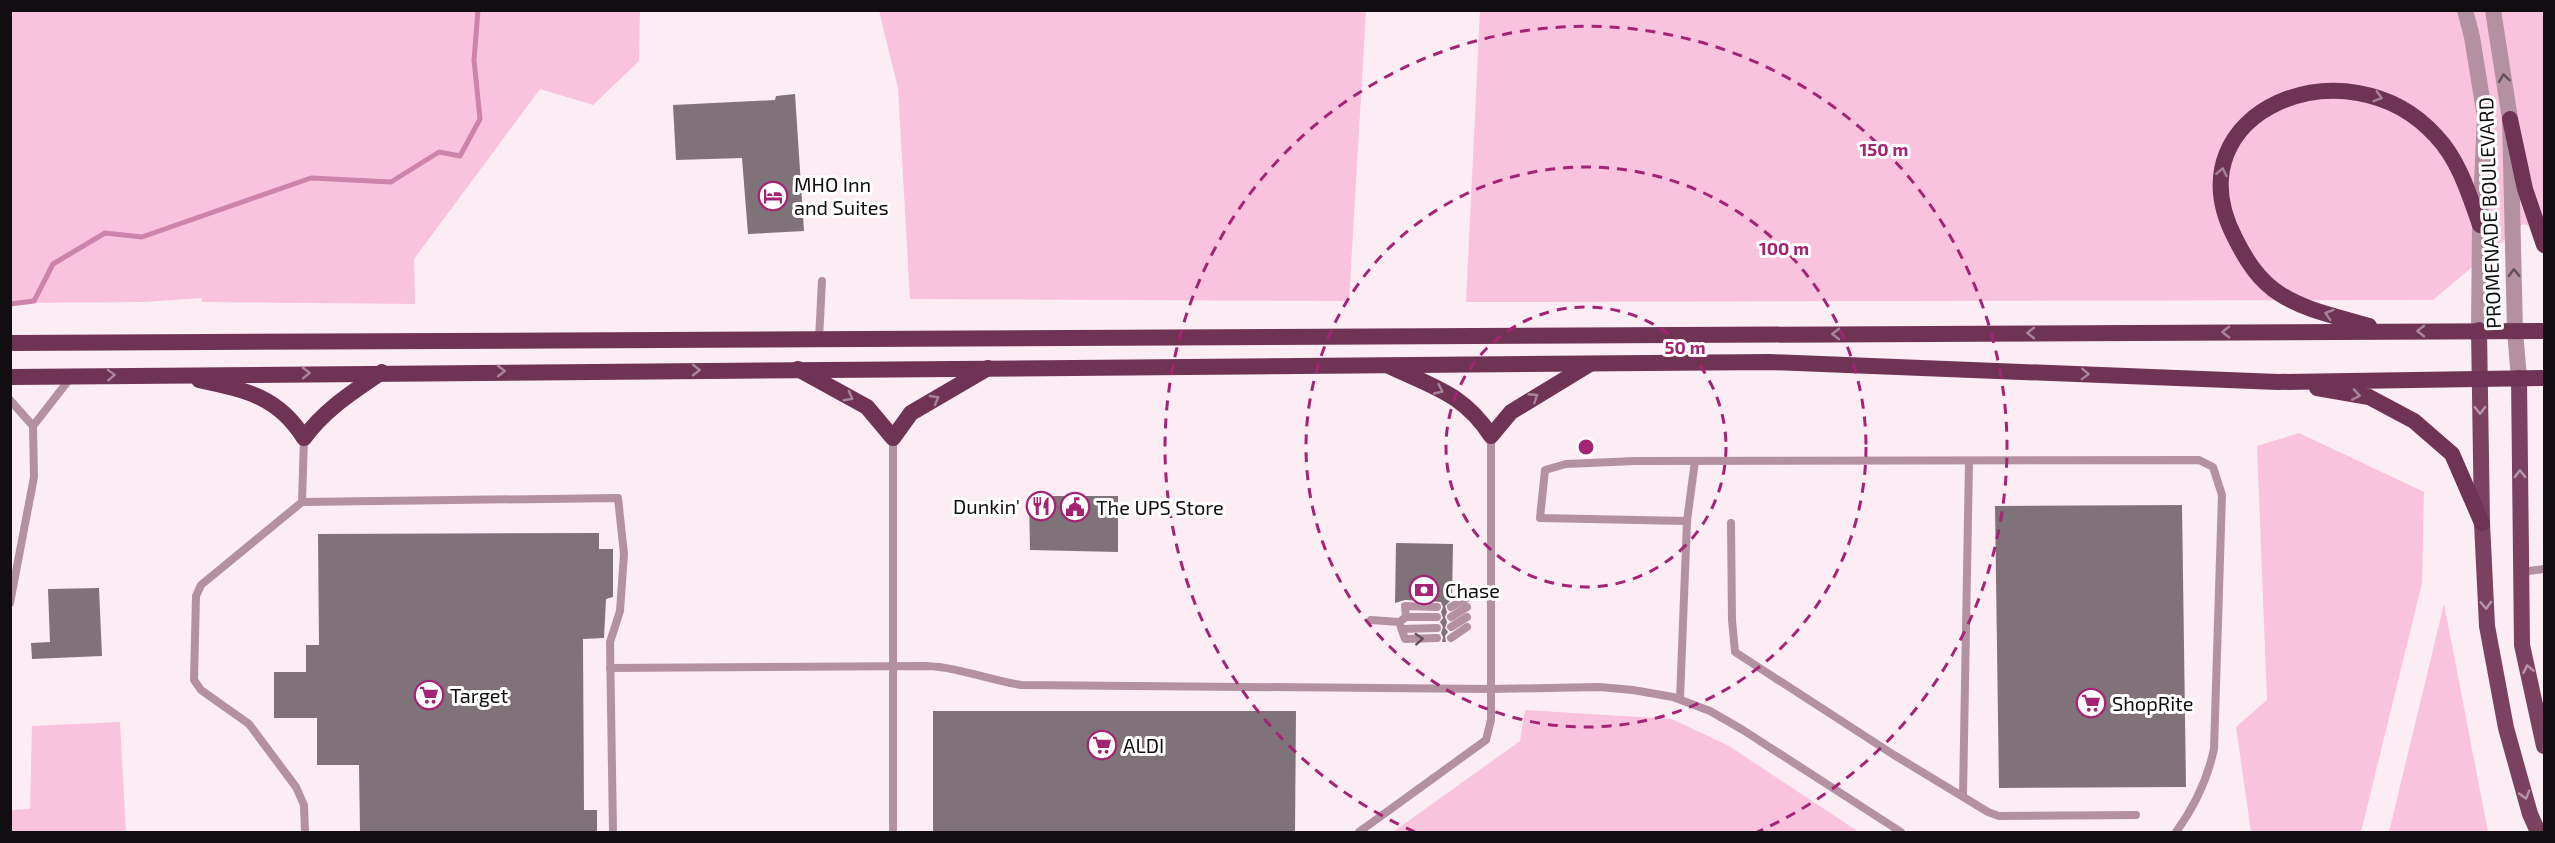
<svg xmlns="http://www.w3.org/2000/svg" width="2555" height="843" viewBox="0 0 2555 843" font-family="'Exo 2',sans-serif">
  <rect width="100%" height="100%" fill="#fcedf4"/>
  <g fill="#f9c3de">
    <path d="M10,11H640L639,61L593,105L540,89L414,259L415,304L202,302L201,298L145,302L11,303Z"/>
    <path d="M879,11H1366L1349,301L910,299L898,88Z"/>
    <path d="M1480,11H2544V230L2523,224L2433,300L1466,302Z"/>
    <path d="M2299,433L2424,492L2422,583L2361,832H2251L2236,727L2267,700L2257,446Z"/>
    <path d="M2444,604L2488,832H2389Z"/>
    <path d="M1525,710L1672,719L1729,746L1859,832H1393L1520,741Z"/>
    <path d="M120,722L126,832H11V810L30,809L32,726Z"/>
  </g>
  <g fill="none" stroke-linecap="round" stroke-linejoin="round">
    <path stroke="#cd84aa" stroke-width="5" d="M10,304L34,301L53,264L105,233L142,237L311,178L391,182L439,152L460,156L480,119L474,60L478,10"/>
  </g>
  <g fill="#7f7278">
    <path d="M795,94L804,231L748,234L742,158L676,160L673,105L775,100L776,96Z"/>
    <path d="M1029,496H1118V552L1030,550Z"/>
    <path d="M2182,505L2186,787L1999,788L1995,506Z"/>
    <path d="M599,533V549H613V597L606,599L604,638L583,639L584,810H597V832H360L359,765H317V718H274V672H306V645H319L318,534Z"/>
    <path d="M1396,543L1453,544L1452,599L1445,606L1447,612L1445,617L1447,622L1445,628L1448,632L1445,636L1446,642H1442L1443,637L1441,633L1443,627L1440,622L1443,618L1441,612L1443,607L1441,602L1405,600L1395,603Z"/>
    <path d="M99,588L102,656L32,659L31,643L50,642L48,589Z"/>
    <path d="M933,711H1296L1295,832H933Z"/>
  </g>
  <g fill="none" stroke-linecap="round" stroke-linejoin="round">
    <g stroke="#b391a1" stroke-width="8">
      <path d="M819,339L822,281"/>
      <path d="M10,400L33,426"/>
      <path d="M304,438L302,502L618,498L624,554L620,611L610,642L613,832"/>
      <path d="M893,438V832"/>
      <path d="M302,502L201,585L196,596L194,680L201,690L249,724L296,787L304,805L305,832"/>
      <path d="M1687,521L1540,518L1545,470L1566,464L1635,461L2199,460L2213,467L2222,495L2214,749C2207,781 2195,806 2176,832"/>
      <path d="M1731,523L1732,620L1735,652L1894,755L1988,812L1999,816L2136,815"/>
      <path d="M2521,572L2544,569"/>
      <path d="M10,603L34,477L33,426L72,376"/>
      <path d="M1451,607L1467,598"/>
      <path d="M1406,617L1405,606L1437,607"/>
      <path d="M1451,617L1467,607"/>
      <path d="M1371,620L1399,622L1405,639L1437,638"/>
      <path d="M1402,620L1406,617H1437"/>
      <path d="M1451,627L1467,617"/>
      <path d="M1402,629L1437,628"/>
      <path d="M1451,638L1467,627"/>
      <path d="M610,668L926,666C958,667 989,680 1021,685L1491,689L1599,687L1633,690L1673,697L1710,711L1743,730L1901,832"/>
      <path d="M1680,699L1687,521L1695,461"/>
      <path d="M1963,796L1969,461"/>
      <path d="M1359,832L1486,740L1491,720V436"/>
    </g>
    <g stroke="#b391a1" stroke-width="16">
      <path d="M2465,10L2472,37L2485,117L2480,225L2479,330"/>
      <path d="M2493,10L2510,119L2515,331L2519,378"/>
    </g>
    <g stroke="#7a4260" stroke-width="16">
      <path d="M2479,330L2482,523L2487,626L2506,728L2530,814L2538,832"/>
      <path d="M2519,378L2522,645L2544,746"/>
    </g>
    <g stroke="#6f3354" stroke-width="16">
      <path d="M2510,119L2525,189L2544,245"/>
      <path d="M2369,326C2340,317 2306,311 2280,294C2259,281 2246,260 2235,238C2169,110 2349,39 2436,136C2459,160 2469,194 2480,225"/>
      <path d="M10,343L2544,331"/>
      <path d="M1389,366C1433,387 1464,394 1491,436L1511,412L1590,364"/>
      <path d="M798,369L867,407L893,438L911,413L988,368"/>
      <path d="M10,377L1770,362L2278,382L2544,378"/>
      <path d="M199,380C245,390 278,396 304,438C325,409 353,392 382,372"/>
      <path d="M2317,388L2369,397L2414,421L2452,454L2482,523"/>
    </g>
  </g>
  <defs><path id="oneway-chevron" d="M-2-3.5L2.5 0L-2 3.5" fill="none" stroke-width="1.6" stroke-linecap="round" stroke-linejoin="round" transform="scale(1.5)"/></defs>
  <g stroke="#624f58">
    <use href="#oneway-chevron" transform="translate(2504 78) rotate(-98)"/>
    <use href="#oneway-chevron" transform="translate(2514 273) rotate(-91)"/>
    <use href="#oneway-chevron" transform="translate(1419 639) rotate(-3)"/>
  </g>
  <g stroke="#a98598">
    <use href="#oneway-chevron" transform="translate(2378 97) rotate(17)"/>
    <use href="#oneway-chevron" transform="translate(2222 172) rotate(-79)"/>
    <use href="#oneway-chevron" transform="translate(2329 314) rotate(-162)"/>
    <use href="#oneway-chevron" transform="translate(2421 331) rotate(180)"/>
    <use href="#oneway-chevron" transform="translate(2226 332) rotate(180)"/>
    <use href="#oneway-chevron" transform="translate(2031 333) rotate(180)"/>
    <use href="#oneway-chevron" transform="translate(1836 334) rotate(180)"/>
    <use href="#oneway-chevron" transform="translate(696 370)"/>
    <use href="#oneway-chevron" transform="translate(501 371)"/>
    <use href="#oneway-chevron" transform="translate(306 373)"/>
    <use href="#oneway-chevron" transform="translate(2085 374) rotate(2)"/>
    <use href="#oneway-chevron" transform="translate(111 375) rotate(-2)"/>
    <use href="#oneway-chevron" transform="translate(1439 390) rotate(25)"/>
    <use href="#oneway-chevron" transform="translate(2356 395) rotate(9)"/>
    <use href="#oneway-chevron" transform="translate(849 397) rotate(28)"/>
    <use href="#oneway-chevron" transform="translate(1534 397) rotate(-33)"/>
    <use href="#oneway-chevron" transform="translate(935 399) rotate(-30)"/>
  </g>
  <g stroke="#b697a8">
    <use href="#oneway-chevron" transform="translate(2480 410) rotate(89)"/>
    <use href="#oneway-chevron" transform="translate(2520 474) rotate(-91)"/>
    <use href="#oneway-chevron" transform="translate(2486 605) rotate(87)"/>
    <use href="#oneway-chevron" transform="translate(2528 669) rotate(-102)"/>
    <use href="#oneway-chevron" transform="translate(2525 795) rotate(74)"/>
  </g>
  <g fill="none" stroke="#a42474" stroke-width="3" stroke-dasharray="10 8">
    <circle cx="1586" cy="447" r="140"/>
    <circle cx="1586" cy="447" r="280"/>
    <path d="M1415 832A421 421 0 1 1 1757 832"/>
  </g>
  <defs>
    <g id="hotel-ring" transform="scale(1.5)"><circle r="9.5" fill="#fff" stroke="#a42474" stroke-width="1.5"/><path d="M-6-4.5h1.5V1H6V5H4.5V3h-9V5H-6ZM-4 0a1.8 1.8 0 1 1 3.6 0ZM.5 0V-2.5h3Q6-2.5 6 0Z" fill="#a42474"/></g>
    <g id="restaurant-ring" transform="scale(1.5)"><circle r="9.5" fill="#fff" stroke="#a42474" stroke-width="1.5"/><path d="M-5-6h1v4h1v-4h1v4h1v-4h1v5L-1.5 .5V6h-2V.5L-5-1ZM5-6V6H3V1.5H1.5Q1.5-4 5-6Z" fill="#a42474"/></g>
    <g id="civic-ring" transform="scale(1.5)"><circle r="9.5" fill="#fff" stroke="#a42474" stroke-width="1.5"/><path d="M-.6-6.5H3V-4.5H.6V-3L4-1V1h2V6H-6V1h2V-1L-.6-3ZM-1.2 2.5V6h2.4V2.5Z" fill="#a42474"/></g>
    <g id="bank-ring" transform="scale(1.5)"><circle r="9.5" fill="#fff" stroke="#a42474" stroke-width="1.5"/><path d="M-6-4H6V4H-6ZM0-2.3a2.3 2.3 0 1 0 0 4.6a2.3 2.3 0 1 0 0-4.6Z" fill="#a42474"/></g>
    <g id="supermarket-ring" transform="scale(1.5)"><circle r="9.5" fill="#fff" stroke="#a42474" stroke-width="1.5"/><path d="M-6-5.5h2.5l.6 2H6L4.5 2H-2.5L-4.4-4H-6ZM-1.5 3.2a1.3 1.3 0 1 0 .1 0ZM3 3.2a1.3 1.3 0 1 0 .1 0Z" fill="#a42474"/></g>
  </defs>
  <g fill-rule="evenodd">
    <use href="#hotel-ring" x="773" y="196"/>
    <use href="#restaurant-ring" x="1041" y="506"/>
    <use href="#civic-ring" x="1075" y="507"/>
    <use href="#bank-ring" x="1424" y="590"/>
    <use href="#supermarket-ring" x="429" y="695"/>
    <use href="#supermarket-ring" x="2091" y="703"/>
    <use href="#supermarket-ring" x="1102" y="745"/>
  </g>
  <g text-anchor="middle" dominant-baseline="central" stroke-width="6" stroke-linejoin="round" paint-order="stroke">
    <g font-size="20" fill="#120d10" stroke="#fff" text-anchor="start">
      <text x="794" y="184">MHO Inn<tspan x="794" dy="23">and Suites</tspan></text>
      <text x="1020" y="506" text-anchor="end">Dunkin'</text>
      <text x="1096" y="507">The UPS Store</text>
      <text x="1445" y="590">Chase</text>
      <text x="450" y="695">Target</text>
      <text x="2112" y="703">ShopRite</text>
      <text x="1123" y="745">ALDI</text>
    </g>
    <g font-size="20" fill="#120d10" stroke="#fff">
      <text transform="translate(2489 213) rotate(-92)">PROMENADE BOULEVARD</text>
    </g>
  </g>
  <circle cx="1586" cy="447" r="9" fill="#a42474" stroke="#fff" stroke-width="3"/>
  <g font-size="18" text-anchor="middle" font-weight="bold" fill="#a42474" stroke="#fff" stroke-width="6" stroke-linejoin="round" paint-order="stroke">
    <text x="1884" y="156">150 m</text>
    <text x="1784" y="255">100 m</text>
    <text x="1685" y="354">50 m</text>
  </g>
  <rect width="2555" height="843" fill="none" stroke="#120d10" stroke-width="24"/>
</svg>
